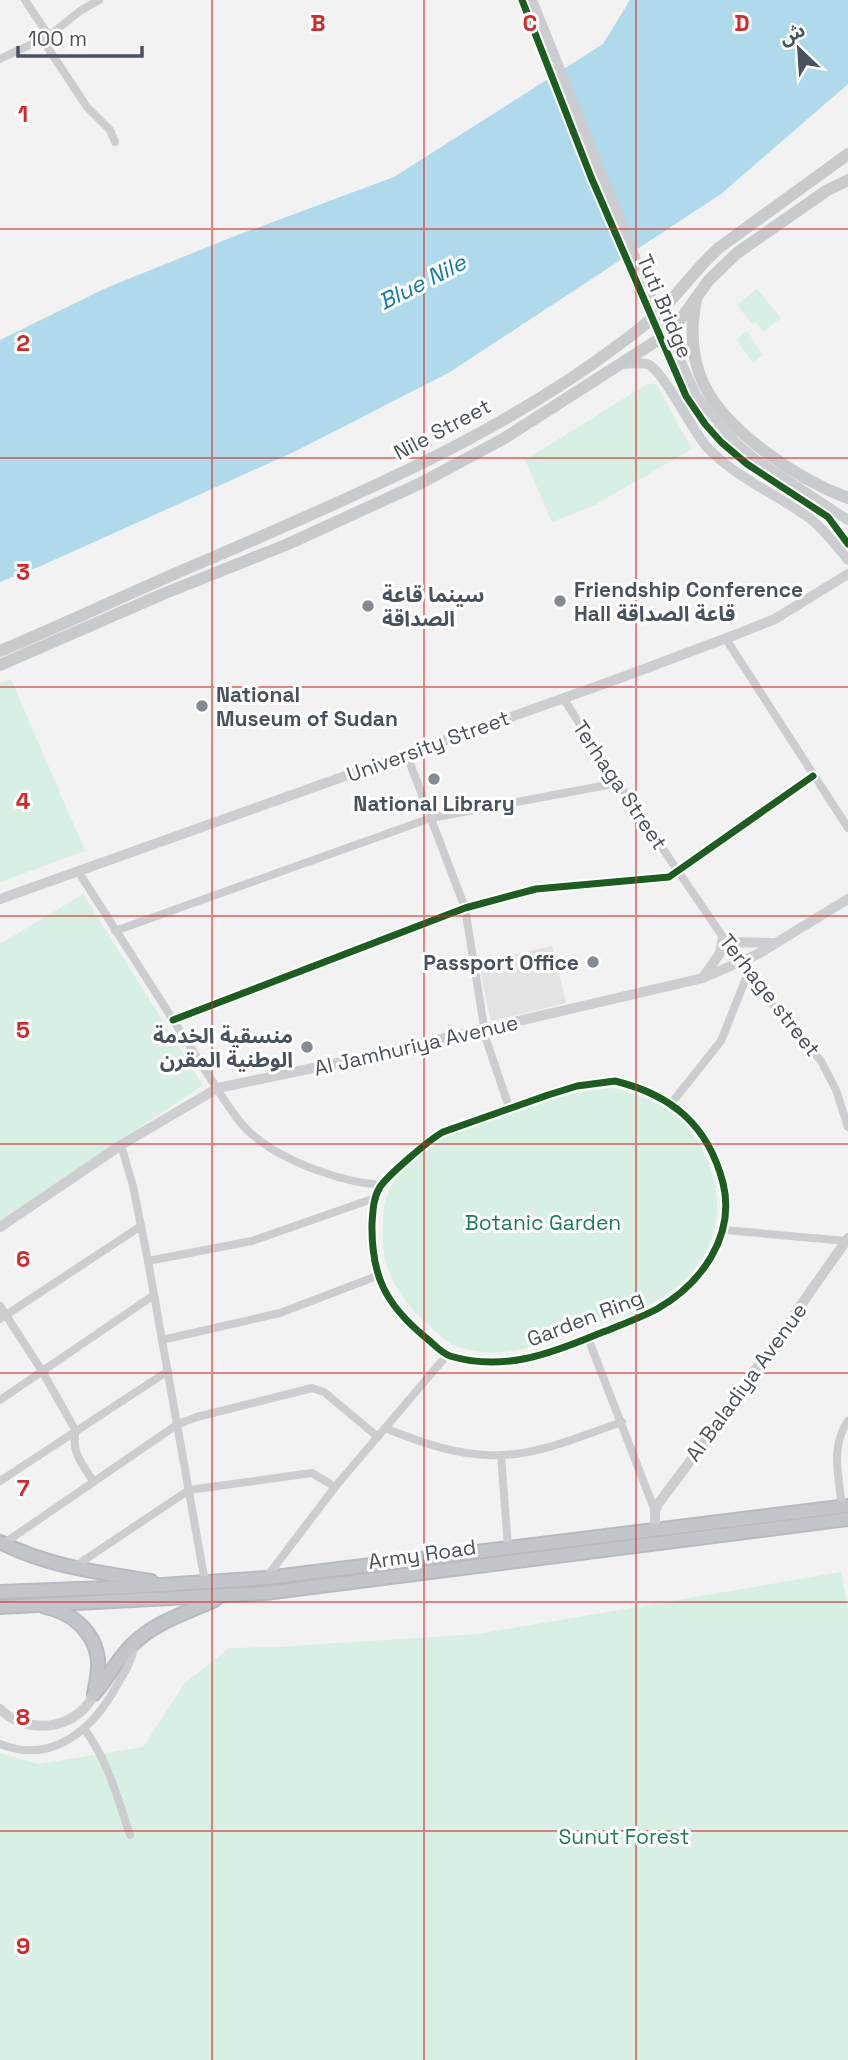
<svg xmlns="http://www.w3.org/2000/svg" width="848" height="2060" viewBox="0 0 848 2060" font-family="'Space Grotesk','Noto Sans Arabic',sans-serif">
  <rect width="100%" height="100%" fill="#f2f2f2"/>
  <path fill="#e4e3e4" d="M552,946L566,1003L491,1021L478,963Z"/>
  <g fill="#d8f0e3">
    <path d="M757,289L781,318L763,332L756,322L752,324L737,305Z"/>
    <path d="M747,331L763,355L753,363L736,339Z"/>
    <path d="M647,384H656L692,449L591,507L552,522L525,460Z"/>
    <path d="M11,679L85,851L0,882V683Z"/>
    <path d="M83,894L203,1085L0,1221V944Z"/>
    <path d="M613,1088C657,1099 686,1113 706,1157C735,1222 705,1279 643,1308C622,1318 599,1323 578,1331C542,1343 509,1359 471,1350C462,1348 454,1347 447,1341C412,1313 380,1280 383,1232C383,1217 383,1199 391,1186C403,1166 435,1141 455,1131C468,1126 482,1122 495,1118C534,1104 572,1091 613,1088Z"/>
    <path d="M841,1572L848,1609V2060H0V1753L38,1764L143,1747L185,1683L229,1648L277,1647L478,1634Z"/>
  </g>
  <path fill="#aedaec" d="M630,0H848V84L721,194L450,372L294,452L43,565L0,582V340L106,288L235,236L394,177L603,44Z"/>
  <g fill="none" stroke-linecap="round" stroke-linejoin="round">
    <g stroke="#b7bbc0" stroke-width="16">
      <g id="trunk">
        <path d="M0,1542C49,1567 98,1572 151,1581"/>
        <path d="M0,1592L132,1587L266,1578L848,1506"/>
        <path d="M0,1607L265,1593L848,1519"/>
        <path d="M45,1607C72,1612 95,1632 98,1660C99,1671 96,1683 94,1694"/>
        <path d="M94,1694C108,1678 117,1660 132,1645C155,1622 186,1613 215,1600"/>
      </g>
    </g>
    <g stroke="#cbcdd0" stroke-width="8">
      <path d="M25,0L49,36"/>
      <path d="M42,39L87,107L110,130L115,142"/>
      <path d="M0,59L49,36L80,11L99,0"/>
      <path d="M726,639L848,828"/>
      <path d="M563,698L618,783L755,984L821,1061L836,1090L848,1127"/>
      <path d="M406,753L465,908L486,1039L510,1110"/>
      <path d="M78,871L223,1098C232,1111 241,1126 254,1136C285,1162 341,1182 381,1185"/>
      <path d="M115,931L431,818L618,783"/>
      <path d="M173,1020L465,908L536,889L669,877L813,776"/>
      <path d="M615,1081C672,1095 708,1125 723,1183C736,1236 701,1284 657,1309C638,1319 618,1326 598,1334C550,1354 503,1372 450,1356C441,1353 433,1343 425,1337C385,1304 371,1275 372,1223C373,1211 373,1198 380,1187C387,1176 430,1139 443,1132L548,1095L577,1086Z"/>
      <path d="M670,1105L721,1041L748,973"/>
      <path d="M121,1145L133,1186L148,1261L205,1582"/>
      <path d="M724,1230L846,1241"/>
      <path d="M148,1261L252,1241L375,1198"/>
      <path d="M0,1306L42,1371L76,1431C70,1451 83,1465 93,1481"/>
      <path d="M0,1319L141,1226"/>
      <path d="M588,1338L655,1511"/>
      <path d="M162,1340L280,1313L377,1276"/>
      <path d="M0,1400L154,1295"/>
      <path d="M385,1428C422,1443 461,1457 501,1455C542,1454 583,1435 622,1422"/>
      <path d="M501,1455L508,1547"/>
      <path d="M0,1481L168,1371"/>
      <path d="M842,1507C839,1478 830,1446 848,1421"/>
      <path d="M3,1544L178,1424L197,1417L312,1388L324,1392L378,1437"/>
      <path d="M74,1567L189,1490L312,1473L335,1487"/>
      <path d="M266,1578L335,1487L447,1355"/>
      <path d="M85,1730C108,1761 118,1799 130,1835"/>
      <path d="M0,1744C52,1765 92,1730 116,1687C124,1673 132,1662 134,1647L132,1645"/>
    </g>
    <g stroke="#cbcdd0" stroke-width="10">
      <path d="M522,0L543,54"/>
      <path d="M532,0L553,52"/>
      <path d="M620,364C628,364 639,362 647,364C662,368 692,430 706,446C736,479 778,494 812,520C826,532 837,546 848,560"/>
      <path d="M831,509L848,520"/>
      <path d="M828,517L848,544"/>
      <path d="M655,1529V1511L658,1504L709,1436L848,1238"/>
    </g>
    <g stroke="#ccced1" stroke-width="10">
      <path d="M0,899L623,677L740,633L775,619L848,574"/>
      <path d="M726,942L772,943"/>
      <path d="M704,976L720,953L723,937"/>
      <path d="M0,1227L121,1145L218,1088L351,1060L703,978L758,954L848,899"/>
      <path d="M0,1709C28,1736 77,1730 94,1694"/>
    </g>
    <g stroke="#c8cbce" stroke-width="12">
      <path d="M696,300C690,330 691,358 704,385C728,433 799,480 848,498"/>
      <path d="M0,651C72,621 142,587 214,557C352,497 496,437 617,346C635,333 655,317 670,301C687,283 701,263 720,247L848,154"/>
      <path d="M0,665L163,594L288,544L419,484L503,439L664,336L683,316L709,280L737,253L826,191L848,180"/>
    </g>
    <use href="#trunk" stroke="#c2c6ca" stroke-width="12"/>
    <g stroke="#cbcdd0" stroke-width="10">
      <path d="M553,52L649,292L697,397L735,442L755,459L831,509"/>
      <path d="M543,54L642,297L686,396L705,424L733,453L828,517"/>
    </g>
    <g stroke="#fff" stroke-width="11">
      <g id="cycleway">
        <path d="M522,0L591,177L686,396L705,424L721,442L747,464L828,517L848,544"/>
        <path d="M173,1020L465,908L536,889L669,877L813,776"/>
        <path d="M615,1081C672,1095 708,1125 723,1183C736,1236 701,1284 657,1309C638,1319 618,1326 598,1334C550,1354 503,1372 450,1356C441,1353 433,1343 425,1337C385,1304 371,1275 372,1223C373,1211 373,1198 380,1187C387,1176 430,1139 443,1132L548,1095L577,1086Z"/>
      </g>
    </g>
    <use href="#cycleway" stroke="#1b5e20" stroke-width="7"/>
  </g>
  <path fill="none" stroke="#d62828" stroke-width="2" stroke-opacity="0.55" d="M212,0V2060M424,0V2060M636,0V2060M0,229H848M0,458H848M0,687H848M0,916H848M0,1144H848M0,1373H848M0,1602H848M0,1831H848"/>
  <g fill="#848b92" stroke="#fff" stroke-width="2.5">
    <circle cx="560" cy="601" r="7"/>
    <circle cx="368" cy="606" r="7"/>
    <circle cx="202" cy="706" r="7"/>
    <circle cx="434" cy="779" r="7"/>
    <circle cx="593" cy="962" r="7"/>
    <circle cx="307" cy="1047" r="7"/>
  </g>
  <g text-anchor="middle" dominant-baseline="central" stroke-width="6" stroke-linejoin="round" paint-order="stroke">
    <g font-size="21" fill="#49535e" stroke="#fff">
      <text transform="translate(665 306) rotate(67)">Tuti Bridge</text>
      <text transform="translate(442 429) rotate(-28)">Nile Street</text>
      <text transform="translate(428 746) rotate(-20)">University Street</text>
      <text transform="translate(620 785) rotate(56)">Terhaga Street</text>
      <text transform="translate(770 995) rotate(52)">Terhage street</text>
      <text transform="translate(416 1045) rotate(-13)">Al Jamhuriya Avenue</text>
      <text transform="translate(585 1318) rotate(-21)">Garden Ring</text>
      <text transform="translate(746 1382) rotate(-54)">Al Baladiya Avenue</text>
      <text transform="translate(422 1554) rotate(-8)">Army Road</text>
    </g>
    <g font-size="21" font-weight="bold" fill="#49535e" stroke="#fff" text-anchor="start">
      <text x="574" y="589">Friendship Conference<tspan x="574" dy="24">Hall قاعة الصداقة</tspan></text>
      <text x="382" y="594">سينما قاعة<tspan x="382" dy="24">الصداقة</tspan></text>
      <text x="216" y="694">National<tspan x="216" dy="24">Museum of Sudan</tspan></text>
      <text x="434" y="803" text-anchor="middle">National Library</text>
      <text x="579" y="962" text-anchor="end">Passport Office</text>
      <text x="293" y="1035" text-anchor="end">منسقية الخدمة<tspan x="293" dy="24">الوطنية المقرن</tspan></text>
    </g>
    <g font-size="21" fill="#1c7d54" stroke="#fff">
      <text x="543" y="1222">Botanic Garden</text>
      <text x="624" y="1836">Sunut Forest</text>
    </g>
    <g font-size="23" font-style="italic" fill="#137da7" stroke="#fff">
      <text transform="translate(422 282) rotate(-27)">Blue Nile</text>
    </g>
  </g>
  <g font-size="23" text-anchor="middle" font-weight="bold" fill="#d62828" stroke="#fff" stroke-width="6" stroke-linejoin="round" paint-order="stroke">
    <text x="318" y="31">B</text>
    <text x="530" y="31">C</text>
    <text x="742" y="31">D</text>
    <text x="23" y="122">1</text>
    <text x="23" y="351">2</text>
    <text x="23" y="580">3</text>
    <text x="23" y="809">4</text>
    <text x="23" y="1038">5</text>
    <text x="23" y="1267">6</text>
    <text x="23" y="1496">7</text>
    <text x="23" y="1725">8</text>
    <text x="23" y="1954">9</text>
  </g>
  <g transform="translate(799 49) rotate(335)" stroke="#ffffff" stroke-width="5" paint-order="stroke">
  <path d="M0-5L12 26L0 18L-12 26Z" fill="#49535e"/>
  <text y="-10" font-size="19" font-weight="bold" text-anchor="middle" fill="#49535e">ش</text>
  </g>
  <path d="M18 46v10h124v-10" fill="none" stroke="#49535e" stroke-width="3.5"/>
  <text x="28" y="46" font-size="21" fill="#49535e" stroke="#ffffff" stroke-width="5" paint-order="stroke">100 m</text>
</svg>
